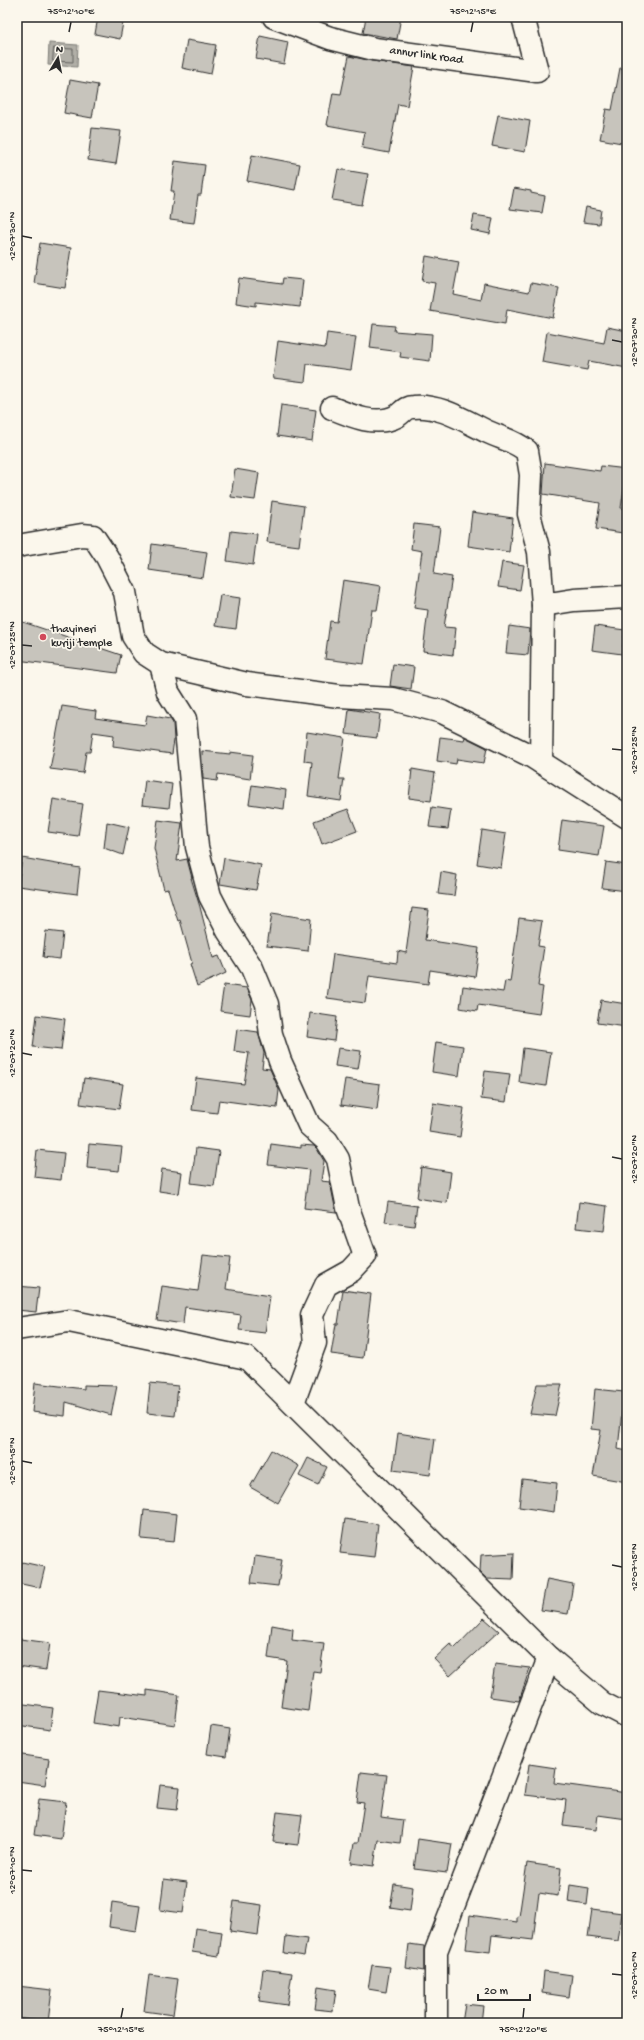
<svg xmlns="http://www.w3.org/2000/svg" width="644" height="2040" viewBox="0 0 644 2040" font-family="'Gochi Hand',sans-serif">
  <rect width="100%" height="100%" fill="#fbf7ec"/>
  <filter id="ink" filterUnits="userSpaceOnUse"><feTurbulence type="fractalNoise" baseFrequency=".025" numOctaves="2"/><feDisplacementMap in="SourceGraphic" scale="8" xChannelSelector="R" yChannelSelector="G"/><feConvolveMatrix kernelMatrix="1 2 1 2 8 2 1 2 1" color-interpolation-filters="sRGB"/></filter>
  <g filter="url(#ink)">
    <path fill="#b1afa7" stroke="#7b7a75" d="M49,43L78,45L77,67L48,65Z"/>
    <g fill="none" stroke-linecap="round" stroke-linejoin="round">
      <path stroke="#61605d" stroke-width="1" d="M54,48L73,49V62L53,61Z"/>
    </g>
    <g fill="#c7c4bc" stroke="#2b2b2b">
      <path d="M98,17H124L120,39L95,34Z"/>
      <path d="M366,17H401L397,39L363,33Z"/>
      <path d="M260,36L288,42L284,64L256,59Z"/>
      <path d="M187,40L216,45L211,74L182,68Z"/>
      <path d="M349,56L372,61L414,67L407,106L398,104L389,153L362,148L365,132L327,125L333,93L341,94Z"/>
      <path d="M620,68L627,69V144L600,139L606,109L612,110Z"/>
      <path d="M70,80L98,85L92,118L64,113Z"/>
      <path d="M498,115L530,121L525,152L492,146Z"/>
      <path d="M92,128L121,131L116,164L88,160Z"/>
      <path d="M252,155L300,164L295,190L247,181Z"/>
      <path d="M175,161L205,165L201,195H198L194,223L170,220L174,191H171Z"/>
      <path d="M338,169L368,174L362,205L332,200Z"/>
      <path d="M514,188L531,191V193L545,196L542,213L510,209Z"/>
      <path d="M586,207L601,210L599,224L583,222Z"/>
      <path d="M474,215L493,218L490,234L471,230Z"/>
      <path d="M40,243L71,248L65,288L34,283Z"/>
      <path d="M426,256L459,262L453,294L481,300L484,283L529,292L531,283L559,288L553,318L507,309L505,324L430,311L435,283L422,281Z"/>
      <path d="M239,278L282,284L283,278L303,280L300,307L256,302V306L236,303Z"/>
      <path d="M373,324L395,326L394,331L432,334L430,361L400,357L401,352L370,348Z"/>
      <path d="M607,327L627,331V368L589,361L587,370L542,362L547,332L604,343Z"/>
      <path d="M327,333L356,337L351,370L307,364L305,382L273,378L278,341L325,348Z"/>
      <path d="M281,405L316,410L312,441L277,436Z"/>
      <path d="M545,463L600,471L601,466L627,469L621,508L627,509L623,533L596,529L600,503L543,494Z"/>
      <path d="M235,469L259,473L255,500L231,497Z"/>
      <path d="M272,501L304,506L299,546L267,542Z"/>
      <path d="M472,512L513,518L509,552L468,546Z"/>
      <path d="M414,524L440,527L434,574L452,577L444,627L456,628L453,655L423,651L428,610L414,608L422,551L411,549Z"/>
      <path d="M231,531L257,534L253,565L227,561Z"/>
      <path d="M152,544L207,552L203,578L149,570Z"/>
      <path d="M502,562L524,565L520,590L498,587Z"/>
      <path d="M343,580L381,586L377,610H372L364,664L325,659L330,621L337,622Z"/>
      <path d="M220,595L240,598L236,629L215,626Z"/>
      <path d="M17,620L121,655L117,673L17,660Z"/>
      <path d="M509,626L530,629L528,655L506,653Z"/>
      <path d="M595,626L625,630L622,654L592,650Z"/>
      <path d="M393,664L414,667L411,689L390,686Z"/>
      <path d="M62,706L96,711L95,718L145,725L147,715L170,719L173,723L174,740L172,754L113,746L114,735L93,732L90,752H86L83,773L50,769Z"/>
      <path d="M349,709L380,714L377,738L346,734Z"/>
      <path d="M307,732L345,738L339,779H344L341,801L308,796L312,762L304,761Z"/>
      <path d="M440,737L464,740L465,737L487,748L484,763L457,759L456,764L437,761Z"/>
      <path d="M202,751L230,754V752L253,755L250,779L218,774L217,781L203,779Z"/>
      <path d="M412,769L435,773L431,801L409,798Z"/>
      <path d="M145,780L172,784L169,808L142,805Z"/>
      <path d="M252,785L286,790L284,809L249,804Z"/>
      <path d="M53,799L83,804L78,836L48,832Z"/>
      <path d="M432,807L451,810L448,829L429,827Z"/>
      <path d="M348,809L357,831L322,844L314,821Z"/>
      <path d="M158,820L182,823L177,861L187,859L192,878H191L200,907L213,958L219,956L226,973L197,986L190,964L192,963L180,920L178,921L168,889L164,890L154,848Z"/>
      <path d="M562,820L604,826L599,856L558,850Z"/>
      <path d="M107,822L129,827L123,855L104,848Z"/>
      <path d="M482,830L506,834L501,868L477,864Z"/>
      <path d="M22,858L80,868L77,894L18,886Z"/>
      <path d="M224,858L261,865L256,890L220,884Z"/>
      <path d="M606,862L627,865V891L602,888Z"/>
      <path d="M441,872L457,875L454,896L438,894Z"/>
      <path d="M412,908L429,910L425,940L479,948L475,977L430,970L428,984L369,976L365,1003L327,998L333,954L397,963L398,951L406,953Z"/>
      <path d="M272,913L311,919L308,951L267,946Z"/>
      <path d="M519,918L542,921L538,946L544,947L538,986L543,987L539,1014L478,1005L477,1011L460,1008L463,986L503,992L505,981L510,982Z"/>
      <path d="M46,931L63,933L60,959L43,957Z"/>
      <path d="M224,985L247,988L252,1000L250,1015L220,1011Z"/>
      <path d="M601,1000L627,1004V1027L597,1023Z"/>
      <path d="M310,1013L337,1017L334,1041L307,1037Z"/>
      <path d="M37,1015L65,1019L61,1050L33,1047Z"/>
      <path d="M237,1029L258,1032L264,1053L262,1068L270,1069L279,1090L277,1108L219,1100L217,1113L192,1110L196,1078L244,1084L249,1053L234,1051Z"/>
      <path d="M436,1042L463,1046L459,1076L432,1072Z"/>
      <path d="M338,1048L361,1051L358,1069L335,1066Z"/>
      <path d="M523,1048L551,1052L546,1086L519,1082Z"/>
      <path d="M485,1071L510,1074L506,1102L481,1099Z"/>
      <path d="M84,1078L123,1084L119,1109L80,1104Z"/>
      <path d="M345,1079L380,1084L377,1110L341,1105Z"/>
      <path d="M433,1103L464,1108L460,1137L429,1132Z"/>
      <path d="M89,1144L122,1147L119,1171L87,1168Z"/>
      <path d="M271,1144L301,1148V1145L314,1146L317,1149L324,1161L321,1181L330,1182L336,1212L304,1208L309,1170L268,1165Z"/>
      <path d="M196,1148L219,1151L214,1186L191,1183Z"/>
      <path d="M37,1150L64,1153L61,1180L34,1177Z"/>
      <path d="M421,1167L451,1172L447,1203L417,1198Z"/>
      <path d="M162,1169L182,1172L179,1194L159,1191Z"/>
      <path d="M388,1202L417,1206L414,1226L385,1222Z"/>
      <path d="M579,1202L607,1206L604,1231L576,1228Z"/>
      <path d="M203,1255L230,1258L226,1289L270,1296L265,1333L239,1330L241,1315L185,1307L183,1324L157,1320L162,1286L198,1291Z"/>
      <path d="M17,1286L39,1288L36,1312L17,1310Z"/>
      <path d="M343,1290L371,1294L363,1358L331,1354L336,1324H338Z"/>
      <path d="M35,1383L84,1389V1385L117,1386L111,1415L66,1402L65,1416L32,1412Z"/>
      <path d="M150,1383L178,1386L175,1416L147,1413Z"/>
      <path d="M537,1384H562L555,1416L530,1414Z"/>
      <path d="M595,1389L624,1392L618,1449L627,1451V1482L593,1476L601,1430L591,1429Z"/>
      <path d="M398,1433L435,1439L430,1475L393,1470Z"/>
      <path d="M271,1450L299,1466L278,1503L250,1487Z"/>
      <path d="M308,1458L327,1467L318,1485L299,1476Z"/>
      <path d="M522,1479L557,1483L554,1512L519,1507Z"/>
      <path d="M144,1510L177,1514L174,1542L141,1539Z"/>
      <path d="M345,1519L378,1524L374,1557L340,1553Z"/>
      <path d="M514,1553L513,1580L487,1579L480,1572L481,1555Z"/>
      <path d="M255,1556L282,1560L278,1586L251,1583Z"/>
      <path d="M22,1562L45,1567L40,1588L17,1583Z"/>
      <path d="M547,1579L573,1584L568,1614L541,1610Z"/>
      <path d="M484,1618L499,1631L450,1676L434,1659L450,1644L455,1648Z"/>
      <path d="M272,1625L293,1629L292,1640L324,1644L320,1672L313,1671L308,1711L281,1707L287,1661L268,1658Z"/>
      <path d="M20,1639L50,1643L46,1670L17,1666Z"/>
      <path d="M495,1664L530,1668L519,1701L490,1697Z"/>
      <path d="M98,1690L147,1696V1690L179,1695L175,1725L120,1717L119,1727L93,1723Z"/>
      <path d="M17,1703L53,1708L50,1730L17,1725Z"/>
      <path d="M211,1726L230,1729L226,1757L207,1754Z"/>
      <path d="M17,1754L49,1759L45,1785L17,1781Z"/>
      <path d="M529,1764L556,1768L554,1783L627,1793V1819L598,1815L596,1830L563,1826L566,1800L525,1795Z"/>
      <path d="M361,1772L387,1775L381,1817L403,1820L400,1843L378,1840L374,1866L351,1863L354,1843H358L364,1803L357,1802Z"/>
      <path d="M160,1785L180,1787L177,1810L157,1808Z"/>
      <path d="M39,1799L66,1802L61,1839L34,1835Z"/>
      <path d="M277,1812L302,1815L298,1845L273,1842Z"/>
      <path d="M418,1839L452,1844L447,1873L414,1869Z"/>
      <path d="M527,1863L561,1868L558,1896L539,1893L533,1940L492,1935L490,1952L466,1949L470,1915L517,1922V1916L519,1917Z"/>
      <path d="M164,1879L187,1882L183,1913L160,1910Z"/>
      <path d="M394,1884L413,1887L410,1911L390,1908Z"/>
      <path d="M570,1885L589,1888L587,1905L568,1902Z"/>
      <path d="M234,1901L262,1905L258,1935L230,1931Z"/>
      <path d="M112,1902L140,1906L136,1931L109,1927Z"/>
      <path d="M592,1909L622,1913L618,1941L588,1937Z"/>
      <path d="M195,1928L222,1932L219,1956L192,1952Z"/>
      <path d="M286,1936L307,1939L304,1956L284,1953Z"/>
      <path d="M409,1944L424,1946V1971L406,1968Z"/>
      <path d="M372,1965L390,1967L386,1992L368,1989Z"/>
      <path d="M263,1969L292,1973L287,2005L259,2001Z"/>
      <path d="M544,1971L572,1975L569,1997L542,1993Z"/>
      <path d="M149,1975L178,1979L173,2015L144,2011Z"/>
      <path d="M17,1986L52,1990L48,2022L17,2018Z"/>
      <path d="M318,1987L336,1990L333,2011L315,2009Z"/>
      <path d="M465,2004L483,2006L481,2023H462Z"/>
    </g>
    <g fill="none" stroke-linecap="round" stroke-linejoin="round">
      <g stroke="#2b2b2b" stroke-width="25">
        <g id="minor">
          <path id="s1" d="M274,17L330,38L374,49L537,71L523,17"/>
          <path d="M332,408C351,416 377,427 397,416C403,412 405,407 413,407C439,404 465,421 488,432C503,439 513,440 527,451L531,475L529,514L539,552L543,605L541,762"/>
          <path d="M17,546L82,535L93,536L107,557L125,592L133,636L144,653L161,664L247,684L339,696L393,699L442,712L531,756L627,817"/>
          <path d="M543,605L574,600L627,597"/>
          <path d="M161,664L168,692L185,719L197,847L210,896L228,931L252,968L267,1004L271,1034L280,1061L309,1125L327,1141L338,1159L348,1208L365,1256L351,1271L326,1285L312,1315L315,1343L293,1403"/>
          <path d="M17,1329L69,1321L247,1358L549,1658L602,1703L627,1716"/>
          <path d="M436,2023V1951L549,1658"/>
        </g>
      </g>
      <use href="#minor" stroke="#fbf7ec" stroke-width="22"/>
    </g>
  </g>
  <path fill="none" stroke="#2b2b2b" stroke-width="1.5" d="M69,32L71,22M471,32L473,22M22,236L32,238M612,340L622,342M22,645L32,646M612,749L622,750M22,1053L32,1055M612,1157L622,1159M22,1461L32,1463M612,1565L622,1567M22,1870L32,1871M612,1974L622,1975M121,2018L123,2008M523,2018L524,2008"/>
  <circle fill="#d1495b" stroke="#fbf7ec" stroke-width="1.5" cx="43" cy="637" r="4"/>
  <g text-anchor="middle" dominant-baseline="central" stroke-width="3.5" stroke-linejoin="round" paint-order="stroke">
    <g font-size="12" fill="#2b2b2b" stroke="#fbf7ec">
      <text stroke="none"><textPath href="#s1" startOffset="158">annur link road</textPath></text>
    </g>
    <g font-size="12" fill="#2b2b2b" stroke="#fbf7ec" text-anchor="start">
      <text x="51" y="630">thayineri<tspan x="51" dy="14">kuriji temple</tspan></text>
    </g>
  </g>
  <rect width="644" height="2040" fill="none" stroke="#fbf7ec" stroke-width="44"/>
  <g transform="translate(58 58) rotate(10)" stroke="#fbf7ec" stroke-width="3" paint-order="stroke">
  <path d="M0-3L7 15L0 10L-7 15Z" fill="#2b2b2b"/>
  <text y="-6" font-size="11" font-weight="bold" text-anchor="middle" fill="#2b2b2b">N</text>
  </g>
  <path d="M478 1994v6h52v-6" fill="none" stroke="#2b2b2b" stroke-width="2"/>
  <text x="484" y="1994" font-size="12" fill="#2b2b2b" stroke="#fbf7ec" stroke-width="3" paint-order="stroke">20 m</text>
  <rect x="22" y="22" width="600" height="1996" fill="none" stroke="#2b2b2b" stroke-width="1.5"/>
  <g font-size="10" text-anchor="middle" fill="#2b2b2b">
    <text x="71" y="14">75°12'10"E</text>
    <text x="473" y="14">75°12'15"E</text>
    <text transform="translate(11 236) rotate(-90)" y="4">12°07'30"N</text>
    <text transform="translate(633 342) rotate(-90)" y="4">12°07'30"N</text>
    <text transform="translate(11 645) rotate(-90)" y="4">12°07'25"N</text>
    <text transform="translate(633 750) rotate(-90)" y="4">12°07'25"N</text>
    <text transform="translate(11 1053) rotate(-90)" y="4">12°07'20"N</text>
    <text transform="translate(633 1159) rotate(-90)" y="4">12°07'20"N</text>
    <text transform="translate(11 1461) rotate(-90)" y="4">12°07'15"N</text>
    <text transform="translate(633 1567) rotate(-90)" y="4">12°07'15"N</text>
    <text transform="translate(11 1870) rotate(-90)" y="4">12°07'10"N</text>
    <text transform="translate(633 1975) rotate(-90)" y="4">12°07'10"N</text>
    <text x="121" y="2032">75°12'15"E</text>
    <text x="523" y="2032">75°12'20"E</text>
  </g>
</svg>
